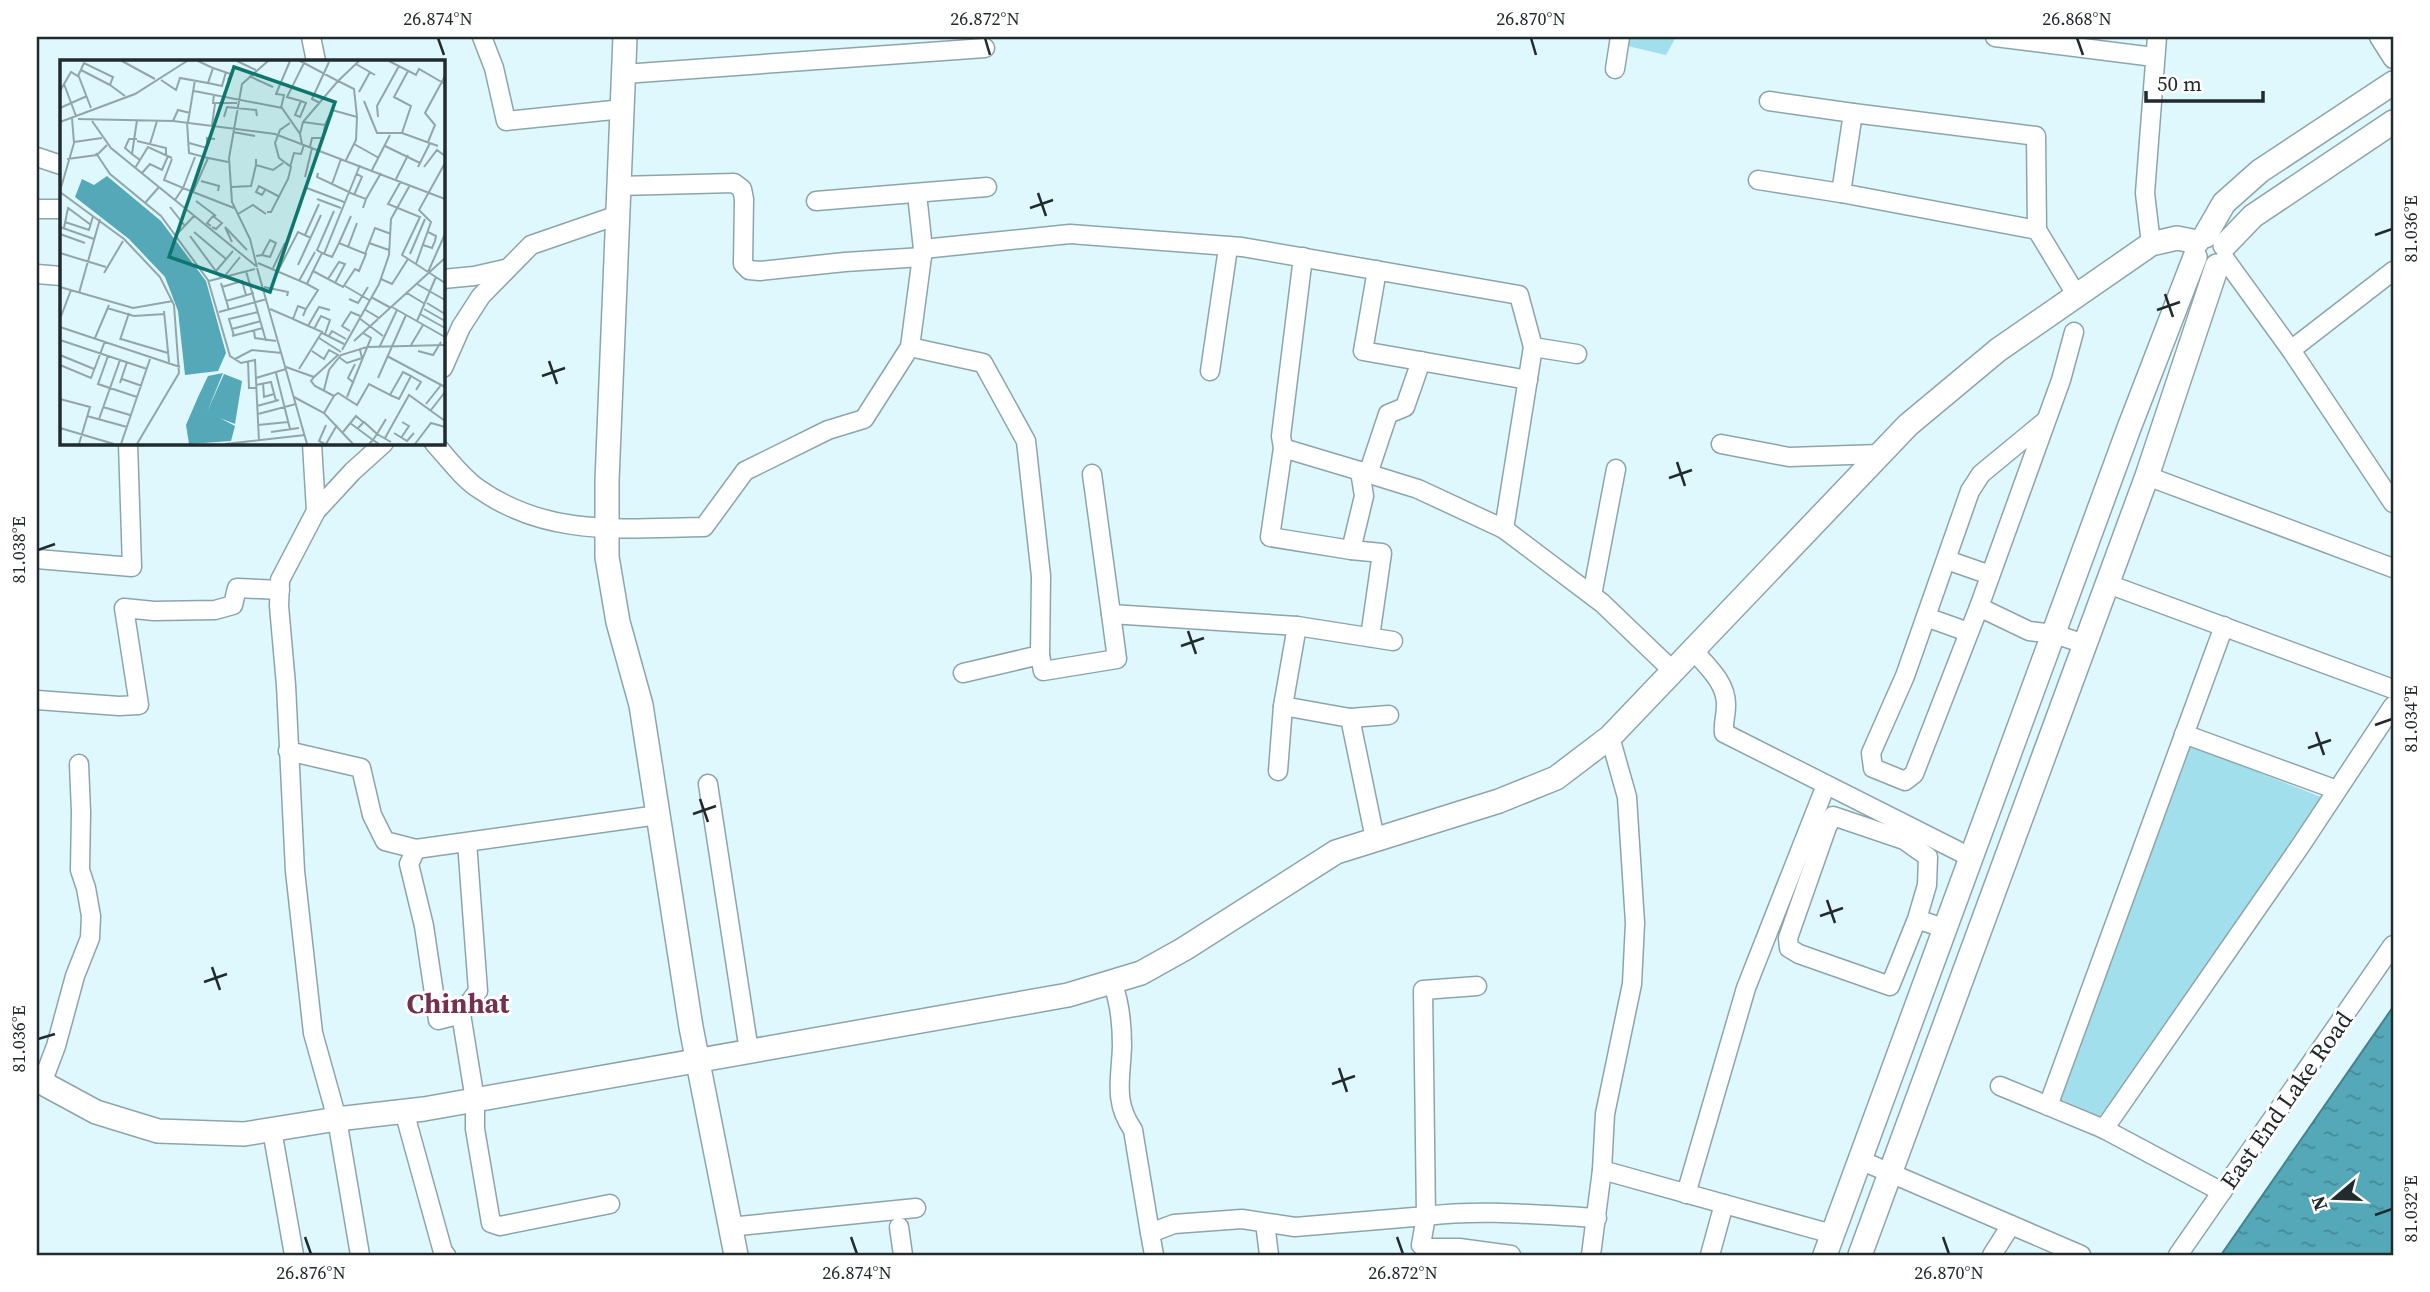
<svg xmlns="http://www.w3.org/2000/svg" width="2430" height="1292" viewBox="0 0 2430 1292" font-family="'Source Serif 4',serif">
  <defs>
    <pattern id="water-ripples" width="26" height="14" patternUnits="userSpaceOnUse" patternTransform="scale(1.75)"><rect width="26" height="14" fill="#54a8b8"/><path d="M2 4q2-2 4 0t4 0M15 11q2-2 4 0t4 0" fill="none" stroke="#458996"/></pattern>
  </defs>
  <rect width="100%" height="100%" fill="#def8fd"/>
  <g fill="#a2dfec">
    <path d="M1625,37H1676L1666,55L1623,45Z"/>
    <path d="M2191,746L2324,798L2102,1117L2060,1099Z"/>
  </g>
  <path fill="url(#water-ripples)" stroke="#45828e" stroke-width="2" d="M2393,1007V1255H2221Z"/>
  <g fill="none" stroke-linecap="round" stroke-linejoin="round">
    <g stroke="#8da5aa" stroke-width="21">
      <g id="minor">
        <path d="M311,37L316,61"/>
        <path d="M482,37L494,68L506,121L623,109"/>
        <path d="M1995,37L2154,57"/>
        <path d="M2379,37L2393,59"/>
        <path d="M1615,69L1620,37"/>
        <path d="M624,74L985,48"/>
        <path d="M1769,101L1853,113"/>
        <path d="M37,157L61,165"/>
        <path d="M1758,180L1841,193"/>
        <path d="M619,186L734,183L742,189L744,199L743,264L749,270L760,271L845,262L922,257"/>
        <path d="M917,194L923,249"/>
        <path d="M816,201L987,187"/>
        <path d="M37,209H61"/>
        <path d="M2037,230L2036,136L1853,113L1841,193L2037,230L2077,296"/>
        <path d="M2151,244L2145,193L2157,37"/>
        <path d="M2225,259L2291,350L2393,503"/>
        <path d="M1377,270L1363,351L1528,380"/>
        <path d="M37,274L61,276"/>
        <path d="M443,279L474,276L505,269"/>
        <path d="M910,347L983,363L1026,441L1041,576L1040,655L963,673"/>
        <path d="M2291,350L2393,271"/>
        <path d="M1577,354L1533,347L1504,529L1602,603L1673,671"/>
        <path d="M443,368L461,327L481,296L531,245L618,215"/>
        <path d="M1210,371L1228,248"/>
        <path d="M2044,422L1981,474L1970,491L1905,676L1871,753L1873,768L1905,781L1914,774L1979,607L2029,631L2054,634L2085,644"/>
        <path d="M312,443L316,511"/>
        <path d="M434,443C448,458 462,478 479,489C549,538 624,528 704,527L745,471L828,430L864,419L910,347L923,249L1070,234L1242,247L1519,295L1533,347"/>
        <path d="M1721,444L1789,457L1880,454"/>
        <path d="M1283,448L1360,471L1364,496L1351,550L1270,537L1283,448L1281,436L1303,257"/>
        <path d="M1360,471L1418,489L1504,529"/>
        <path d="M1092,474L1111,614"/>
        <path d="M1368,474L1388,414L1405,407L1421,361"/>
        <path d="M2147,476L2393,568"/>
        <path d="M1351,550L1382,553L1370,637"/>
        <path d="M37,559L132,567L128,443"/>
        <path d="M1947,560L1990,575"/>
        <path d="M2108,584L2393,689"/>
        <path d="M1592,595L1616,469"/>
        <path d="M1979,607L2061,380L2074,332"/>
        <path d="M1926,617L1968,632"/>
        <path d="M1297,626L1393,641"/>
        <path d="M1693,650C1707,666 1727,683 1726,706C1726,716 1723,722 1724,733L1972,858"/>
        <path d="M1040,655L1043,671L1117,659L1111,614L1297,626L1283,706L1350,718L1375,839"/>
        <path d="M37,700L119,706L139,705L124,608L154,611L215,610L233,605L237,588L280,590"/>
        <path d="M1350,718L1389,715"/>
        <path d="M2184,734L2337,790"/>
        <path d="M288,751L361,768L372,815L385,841L416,849"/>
        <path d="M1278,771L1283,706"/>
        <path d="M708,784L749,1051"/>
        <path d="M467,842L478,991L461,1014L438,1020L424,926L409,864L416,849L658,815"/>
        <path d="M1917,919L1890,986L1799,954L1789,948L1788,938L1827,827L1833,816L1904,840L1928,857L1927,885L1917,919L1946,929"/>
        <path d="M1112,982C1120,1002 1122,1024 1122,1046C1121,1079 1113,1101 1133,1130L1150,1233L1174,1224L1242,1219L1295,1227L1426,1216L1421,1245L1425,1248H1459L1511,1255"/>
        <path d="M1477,986L1423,990L1426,1216C1483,1209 1540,1215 1597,1218"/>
        <path d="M461,1014L475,1100V1129L491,1223L500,1226L610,1204"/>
        <path d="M42,1083L56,1046L75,976L90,938L91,916L86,888L80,870L81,812L79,764"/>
        <path d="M2000,1086L2104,1129L2222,1192"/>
        <path d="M2048,1106L2224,626"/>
        <path d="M404,1111L443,1252L446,1255"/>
        <path d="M2104,1129L2301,845L2393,706"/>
        <path d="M272,1130L294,1255"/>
        <path d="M1860,1160L2081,1255"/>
        <path d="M1602,1170L1832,1234"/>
        <path d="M1686,1194L1746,988L1826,785"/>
        <path d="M1265,1223L1269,1255"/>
        <path d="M729,1227L916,1208"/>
        <path d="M899,1227L903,1255"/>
        <path d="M1150,1233L1154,1255"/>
        <path d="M360,1255L337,1119L313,1033L295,871L286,685L279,606L280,580L316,511L353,471L384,443"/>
        <path d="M1591,1255L1602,1170L1605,1114L1632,984L1635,923L1627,797L1610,737"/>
        <path d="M1710,1255L1724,1204"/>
        <path d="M1992,1255L2011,1225"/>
        <path d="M2178,1255L2393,945"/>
      </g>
    </g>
    <g stroke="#8da5aa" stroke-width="26">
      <g id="tertiary">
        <path d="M625,37L607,481V557L618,622L641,705L691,1027L736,1255"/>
        <path d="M2205,236L2224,203L2260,171L2393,83"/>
        <path d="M2225,245L2253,216L2393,122"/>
        <path d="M37,1080L96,1112L158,1131L244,1134L337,1119L424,1109L1068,995L1141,973L1184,949L1336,852L1499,801L1556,778L1610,737L1908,425L1998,350L2151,244L2177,238L2197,242"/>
        <path d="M1825,1255L2129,428L2195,257"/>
        <path d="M1860,1255L2147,476L2217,266"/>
      </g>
    </g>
    <use href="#minor" stroke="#fff" stroke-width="18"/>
    <use href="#tertiary" stroke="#fff" stroke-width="23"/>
  </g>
  <path fill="none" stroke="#212b2d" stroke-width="2.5" d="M438,38L444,55M985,38L990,55M1531,38L1536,55M2077,38L2083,55M1038,193L1046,216M1030,208L1053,200M2375,235L2392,229M2165,294L2173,317M2157,310L2180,302M549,361L557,384M542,376L565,368M1677,462L1685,486M1669,478L1692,470M38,550L55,544M1188,631L1196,654M1181,646L1204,638M2375,725L2392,719M2316,732L2324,755M2308,748L2331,740M700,799L708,822M693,814L716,806M1827,900L1835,923M1820,916L1843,908M212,967L220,990M204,982L227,974M38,1039L55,1034M1339,1068L1347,1092M1332,1084L1355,1076M2375,1215L2392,1209M305,1237L311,1254M851,1237L857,1254M1397,1237L1403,1254M1943,1237L1949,1254"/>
  <g text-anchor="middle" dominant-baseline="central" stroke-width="6" stroke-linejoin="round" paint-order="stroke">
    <g font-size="24" fill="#212b2d" stroke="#fff">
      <text transform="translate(2286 1100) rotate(-55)">East End Lake Road</text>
    </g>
    <g font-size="28" font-weight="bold" fill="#73314f" stroke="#fff">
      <text x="458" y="1003">Chinhat</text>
    </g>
  </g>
  <g transform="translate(60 60)">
    <rect width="385" height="385" fill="#def8fd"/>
    <path d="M47,116L101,161L146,221L166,293L158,311L125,315L118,251L105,217L69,179L15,137L22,119L34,125ZM163,313L147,352L164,314L182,321L175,364L160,358L175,366L171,381L129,384L126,365L138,337L148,316Z" fill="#54a8b8"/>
    <path fill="none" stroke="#92a6aa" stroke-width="2" d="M62,1L95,19M177,1L196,10M240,1L244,3L227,37L241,41L246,43L240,57L235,55L241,41M329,1L356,15L359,9L385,24M296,4L315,15M153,8L171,14L168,20M21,10L50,25M18,16L24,3L53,17L50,25L65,36M189,16L213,27M101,20L116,30L120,18L148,23L153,8L138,1M148,23L162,26L166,12M4,24L16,56M0,31L11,12L19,17L31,48M134,31L222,48L240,74L242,84M299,32L310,12M154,34L153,43H177M304,41L317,73H342L378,86M260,43L252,39L269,2M0,48L27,36M221,48L224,35L216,34L230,1M164,57L167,47L196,50L197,56M318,57L317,46L339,6M18,59L113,61L215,74L385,139M77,60L72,94L80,100M32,61L51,88L196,206M113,61L118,50L130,53M0,62L75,34L127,1M127,62L129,93L148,98M128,62L135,20M243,62L265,65L272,50L297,57M152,65L155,44M173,72L195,76M342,73L351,46L334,37L348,11M240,74L243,62L278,21L244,3M77,81L106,88V95M14,82L42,78M368,82L375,65L365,53L385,16M129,83L147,88V78L155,79M90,84L97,61M294,84L319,98M325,86L360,103M250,87L252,78H263L265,65M36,93L50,114L101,156L148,220L170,296L181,303L195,300L199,381M72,94L65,88L69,79H77M7,99L37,95L47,85M112,99L104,120L123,128L135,97M196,99V105L213,110L223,103M286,100L296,80L297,57L294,29L278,21L299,1M230,107L234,93L241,94L244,85M358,107L370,83M364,107L377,90L385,96M75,108L88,87L112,98M312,110L330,75M82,113L90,104L102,110L108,96M258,113L257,117L289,132M245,117L252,88M336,119L348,95M141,121L159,126L158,131M341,121L328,144L360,157L342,195L385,223M272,124L281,99M172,127L191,126L196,105M244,127L284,142M205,130L202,135L196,132L199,126L220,137M0,131L14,83L12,58M0,132L64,179L100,217L114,245L119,313L77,384M133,132L174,148M288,132L306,139L303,148M294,135L302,117L297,114M257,139L281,148M306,139L321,113M115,140L123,128L133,132L148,98L168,102M136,141L156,156M85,143L99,127M110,147L125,166M207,152H211L228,119L231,107L219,98L215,83L220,70L230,63M178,154L193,145L206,154M5,162L29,170L33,156M151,166L147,163L153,156L162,163L156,169L152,167M0,167L34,179M4,168L8,148L31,165M134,172L166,199M0,174L25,183M116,175L134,156M245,175L259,144M130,176L161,218M172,182L165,167L187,190M279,183L291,156M309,183L329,190M363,185L372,188L375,181L376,176L368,172M288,187L297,163M0,193L46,207M262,193L257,190L274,151M264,194L300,105M305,194L315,168L331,174M350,194L365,159M196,196L202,195L210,180L216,183L210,197L202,195M198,203L247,224L253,211L262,193L272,197L279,183L306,194L299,211L295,209L283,227L253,211M356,204L371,162L359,150L385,103M238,205L261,155M197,207L190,179L172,142L169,98L182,24L208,1M197,208L247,384M213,208L225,183M156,211L173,191M186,211L206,281M218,211L238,172L251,178M368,212L385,174M44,213L63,181M164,217L180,197M268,219L279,202L285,204L275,223M321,219L332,224L348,199M149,221L195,209M239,221L255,192M161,223L169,250M357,224L385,240M285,226L309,240M0,227L73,248L113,241M162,227L182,221L186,235M204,227L228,232L227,236M19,233L40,159M347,233L365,244M311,237L331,248M289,239L298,243L308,227M166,241L194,233M367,243L385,254M332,247L385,277M47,248L74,256L105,254M210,249L233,259L238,246L246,249L243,256M246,249L258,230L247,224M304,249L319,258L385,198M364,249L385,261M104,251L109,302M159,252L207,239M360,254L385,268M299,258L323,276M0,259L11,230M233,259L262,272L239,309M357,261L376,217M248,266L259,247L270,250M0,267L120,307M172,269L201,261M254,269L261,256L270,260L265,274M194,271L195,278L216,281M290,271L282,266L291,252L300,256M262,273L284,284M172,276L203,268M174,276L169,259L198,252M269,276L272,271L286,279M35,278L49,245M259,278L281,292M61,279L108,293M0,280L87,309M60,280L69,253M294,281L318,259M351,285L363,265M319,288L337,250M282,290L319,224L329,195L331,159L350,125M358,291L373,295L381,282M0,295L34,309M48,296L38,324L77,337M327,296L385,327M280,298L287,303L302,298L300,290M175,299L192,290L222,293M188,301L189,328H196M0,305L31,318L45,281M226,307L254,317L278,295L269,290L264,299L252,291M216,313L230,369M351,316L361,322L356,330M254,317L251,321L255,326L274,336L264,353M196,318L226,309M318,318L346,255M62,319L82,326M60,323L67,302M203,323L204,337L214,334M294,323L288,318L295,304M196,325L211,322L216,341M264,330L269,310L281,295L307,287L385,285M274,336L278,333L297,345L309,324L330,335L343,312L351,316L339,339L330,335M234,337L264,353L293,384M287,337L311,278L303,273M0,339L30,347L19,384M366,344L381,325M197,346L219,340M43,347L70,355M371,350L385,332M198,354L236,344M27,356L67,367M39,359L60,300M326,359L317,374L331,382M290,363L313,380L309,384M198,365L228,362M0,368L54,384M297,369L304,362L317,374L313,380L319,384M211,372L239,368M283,372L296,356L303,362M334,373L347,381L354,373M325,378L349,335L385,361M341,378L349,366L342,362M61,384L90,299M165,384L245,375M265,384L259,381L266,365M266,384L277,365M355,384L371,363L385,367"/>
    <path fill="#0f766e" fill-opacity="0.15" stroke="#0f766e" stroke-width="3.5" d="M174,7L275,42L210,232L109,197Z"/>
    <rect width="385" height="385" fill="none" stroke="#212b2d" stroke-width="3.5"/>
  </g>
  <rect width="2430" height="1292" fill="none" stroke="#ffffff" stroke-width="77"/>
  <g transform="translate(2335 1198) rotate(251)" stroke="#ffffff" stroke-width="5" paint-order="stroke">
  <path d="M0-5L12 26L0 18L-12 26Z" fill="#212b2d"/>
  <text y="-10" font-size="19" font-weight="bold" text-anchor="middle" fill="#212b2d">N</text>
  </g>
  <path d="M2146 91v10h117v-10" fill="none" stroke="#212b2d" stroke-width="3.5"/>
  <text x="2157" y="91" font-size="21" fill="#212b2d" stroke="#ffffff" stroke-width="5" paint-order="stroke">50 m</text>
  <rect x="38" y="38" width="2354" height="1216" fill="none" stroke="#212b2d" stroke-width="2.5"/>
  <g font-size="18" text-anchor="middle" fill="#212b2d">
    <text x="438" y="25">26.874°N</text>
    <text x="985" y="25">26.872°N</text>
    <text x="1531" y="25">26.870°N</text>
    <text x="2077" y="25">26.868°N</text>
    <text transform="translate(2411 229) rotate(-90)" y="6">81.036°E</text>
    <text transform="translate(19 550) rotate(-90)" y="6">81.038°E</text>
    <text transform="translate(2411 719) rotate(-90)" y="6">81.034°E</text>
    <text transform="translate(19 1039) rotate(-90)" y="6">81.036°E</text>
    <text transform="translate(2411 1209) rotate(-90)" y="6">81.032°E</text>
    <text x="311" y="1279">26.876°N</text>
    <text x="857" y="1279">26.874°N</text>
    <text x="1403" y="1279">26.872°N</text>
    <text x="1949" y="1279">26.870°N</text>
  </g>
</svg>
